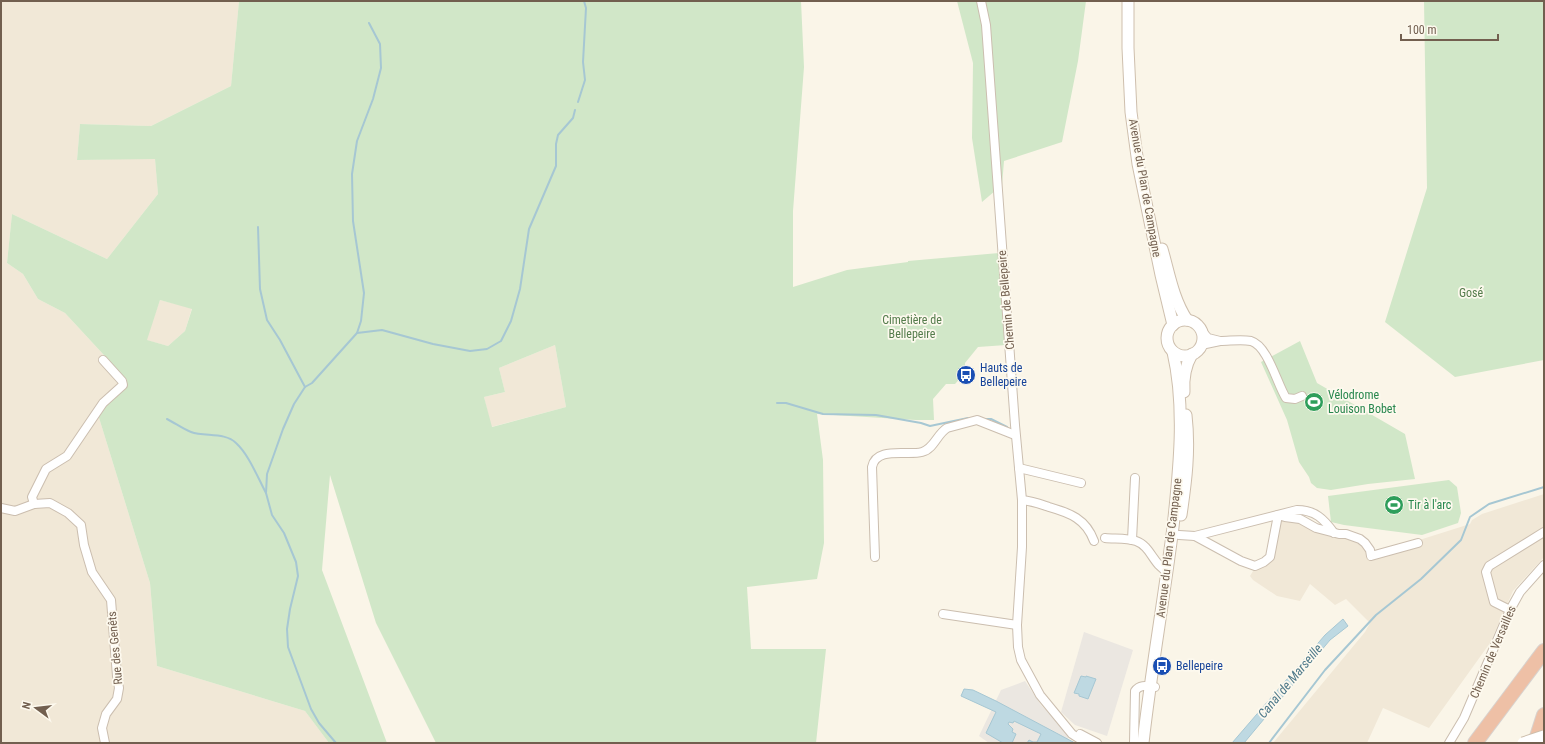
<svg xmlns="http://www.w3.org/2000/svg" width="1545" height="744" viewBox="0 0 1545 744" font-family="'Roboto Condensed',sans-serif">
  <rect width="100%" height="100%" fill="#faf5e8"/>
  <g fill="#f1e8d7">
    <path d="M1,1H239L231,86L151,126L80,124L77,160L155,158L158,194L107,259L12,214L7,263L23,274L38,299L65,313L127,380L109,392L96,408L150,583L157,666L305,711L329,743H1Z"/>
    <path d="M160,300L192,308L185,331L168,346L146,340Z"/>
    <path d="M555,345L566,407L491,427L484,397L505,392L499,368Z"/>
    <path d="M1544,494V557L1513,591L1490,643L1429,728L1383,708L1367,743H1273L1365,632L1370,623L1346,599L1335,605L1310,584L1300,601L1277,596L1253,580L1250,576L1258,563L1266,559L1277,518L1346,533L1375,554L1470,524L1472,520L1482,514Z"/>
  </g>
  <g fill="#ebe7e1">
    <path d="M1084,632L1133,650L1107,736L1075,725L1061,712Z"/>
    <path d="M1025,681L1041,705L1060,725L1069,737L1066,743H989L979,736L1001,690Z"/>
  </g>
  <g fill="#d1e7c8" fill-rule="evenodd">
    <path d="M239,1H801L804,67L793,211V287L847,270L908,262V261L999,253L1006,345L978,347L965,363V373L955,384H946L933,399L934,420H916L817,414L823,460L824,543L817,579L747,587L751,649H826L816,743H436L376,623L330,475L322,570L387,743H329L305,711L157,666L150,583L96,408L109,392L127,380L65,313L38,299L23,274L7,263L12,214L107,259L158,194L155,159L77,160L80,124L151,126L231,86ZM160,300L192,309L185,331L168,346L147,340ZM555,345L566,407L492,427L484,397L505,392L499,368Z"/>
    <path d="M957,1H1086L1078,61L1062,142L1004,161L1002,185L982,202L972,138L973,63Z"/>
    <path d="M1424,1H1544V360L1455,377L1385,322L1427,188Z"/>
    <path d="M1300,341L1317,383L1405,434L1415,479L1368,484L1331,490L1317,488L1311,483L1309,477L1299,462L1287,420L1261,362Z"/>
    <path d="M1449,480L1457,487L1461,513L1458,523L1422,535L1344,525L1331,522L1328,496Z"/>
  </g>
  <g fill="#bed9e2" stroke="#a6c7d3">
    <path d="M1343,619L1348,626L1330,640L1244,743H1232L1325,635Z"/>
    <path d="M1081,676L1086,677V676L1096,679L1088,699L1079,696V694L1074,693Z"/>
    <path d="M964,689L973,690L996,701L1075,743H1027L1029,740L1033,742H1037L1041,734L1014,721L1013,723L1009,722L1008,724L1013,729L1012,732L1016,734L1012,743H1003L986,733L996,712L961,696Z"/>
  </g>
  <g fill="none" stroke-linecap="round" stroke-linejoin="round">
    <g stroke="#a6c7d3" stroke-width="2">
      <path d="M578,102L585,80L583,62L586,8L584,1"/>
      <path d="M258,227L260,289L267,320L280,340L305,387"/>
      <path d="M357,333L361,321L364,293L353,221L352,174L357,141L373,99L381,68L380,44L369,23"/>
      <path d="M777,403H786L823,414L876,415L921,423L930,426L968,418"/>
      <path d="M167,419C175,423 183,429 191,432C205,437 225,432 236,443C249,455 257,476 266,493"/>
      <path d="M983,419H991L1007,427"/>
      <path d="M336,743L319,723L311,709L288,647L287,629L290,609L298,576L296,562L284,533L272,515L266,493L267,474L283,429L294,404L305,387L312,383L357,333L382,330L433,344L470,351L487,349L501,341L511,321L520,289L529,229L556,166V144L558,135L573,118L575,110"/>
      <path d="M1269,743L1325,670L1376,615L1421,579L1461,540L1470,517L1489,504L1544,487"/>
    </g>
    <g stroke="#cbbeaf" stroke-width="10">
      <g id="street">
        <path d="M981,1L986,25L1015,425L1022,500V547L1017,625L1018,647L1021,660L1040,695L1072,734L1086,743"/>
        <path d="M1200,329L1208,338L1220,341L1201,345"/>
        <path d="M1220,341C1230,341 1241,339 1251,341C1268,346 1277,384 1286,398L1295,399L1302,396"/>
        <path d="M1019,468L1081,483"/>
        <path d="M1022,500C1032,501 1040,504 1049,507C1070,513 1086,519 1094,541"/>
        <path d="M34,504L32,497L46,469L67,456L103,403L123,385L122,381L103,360"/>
        <path d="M1,508L15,511L34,504L50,503L68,513L81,525L84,545L92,572L111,600L117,676L119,688L117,699L106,714L102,728L105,743"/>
        <path d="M1179,535L1195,536L1241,561L1255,566L1264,562L1270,557L1278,515L1285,517L1300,519L1316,528L1339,534H1346L1360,539L1365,543L1370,550L1371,556L1418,543"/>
        <path d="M1195,536L1297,510C1315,510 1324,519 1334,533"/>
        <path d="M1105,538C1114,539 1127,538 1136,541C1151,546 1153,565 1167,571"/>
        <path d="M1132,540L1135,478"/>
        <path d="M875,557L872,467C876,446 907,456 922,452C934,449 937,434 947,428L977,420L1015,435"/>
        <path d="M1510,610L1494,602L1486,572L1489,566L1544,532"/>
        <path d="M943,614L1017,625"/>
        <path d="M1080,734L1097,743"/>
        <path d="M1134,743L1135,691C1140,684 1147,686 1155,687"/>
        <path d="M1449,743L1464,718L1510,610L1520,592L1544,565"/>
      </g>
    </g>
    <g stroke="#cebfad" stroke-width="13">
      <g id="secondary">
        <path d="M1128,1V48L1131,112L1138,164L1161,275L1173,325"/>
        <path d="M1162,249C1169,273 1173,299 1187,320"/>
        <circle cx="1185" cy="338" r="18"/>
        <path d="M1184,392C1183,378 1185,366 1192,354"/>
        <path d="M1181,515C1186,481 1190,450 1186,415"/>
        <path d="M1143,743C1151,671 1164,599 1173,527C1179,471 1186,408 1173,352"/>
      </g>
    </g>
    <g stroke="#d8d2ce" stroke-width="16">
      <g id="highway">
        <path d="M1475,743L1544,651"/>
        <path d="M1535,743L1544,715"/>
      </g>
    </g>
    <use href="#street" stroke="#fff" stroke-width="8"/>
    <use href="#secondary" stroke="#fff" stroke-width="11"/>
    <use href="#highway" stroke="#eec0a6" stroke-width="14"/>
    <g stroke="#cebfad" stroke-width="13" stroke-linecap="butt">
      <path id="secondary-bridge" d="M1523,743L1544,736"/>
    </g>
    <use href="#secondary-bridge" stroke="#fff" stroke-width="11"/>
  </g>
  <defs>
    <g id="bus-disc" transform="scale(1)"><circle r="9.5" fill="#1a4fb4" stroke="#fdf9ee"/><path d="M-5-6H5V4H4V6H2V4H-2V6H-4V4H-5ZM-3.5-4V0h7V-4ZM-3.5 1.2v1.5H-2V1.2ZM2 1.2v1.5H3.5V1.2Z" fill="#fff"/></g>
    <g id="stadium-disc" transform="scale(1)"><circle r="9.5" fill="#2e9e5b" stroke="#fdf9ee"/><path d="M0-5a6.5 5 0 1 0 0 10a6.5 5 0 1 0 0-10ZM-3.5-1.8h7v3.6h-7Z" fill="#fff"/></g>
  </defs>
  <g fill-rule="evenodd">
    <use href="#bus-disc" x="966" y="375"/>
    <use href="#stadium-disc" x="1314" y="402"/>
    <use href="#stadium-disc" x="1394" y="505"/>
    <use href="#bus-disc" x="1162" y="666"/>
  </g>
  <g text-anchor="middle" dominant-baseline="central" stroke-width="3.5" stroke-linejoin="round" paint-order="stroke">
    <g font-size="12" fill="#725f4f" stroke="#fdf9ee">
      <text transform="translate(1145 188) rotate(80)">Avenue du Plan de Campagne</text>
      <text transform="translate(1006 300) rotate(-95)">Chemin de Bellepeire</text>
      <text transform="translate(1169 548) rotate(-83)">Avenue du Plan de Campagne</text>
      <text transform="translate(115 648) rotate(-95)">Rue des Genêts</text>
      <text transform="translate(1493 652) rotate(-67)">Chemin de Versailles</text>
    </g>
    <g font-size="12" fill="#547c4b" stroke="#fdf9ee">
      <text x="1471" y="293">Gosé</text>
      <text x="912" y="320">Cimetière de<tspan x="912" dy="14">Bellepeire</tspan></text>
    </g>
    <g font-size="12" fill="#164399" stroke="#fdf9ee" text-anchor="start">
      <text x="980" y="368">Hauts de<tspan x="980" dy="14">Bellepeire</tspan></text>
      <text x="1176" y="666">Bellepeire</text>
    </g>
    <g font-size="12" fill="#27864d" stroke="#fdf9ee" text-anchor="start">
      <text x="1328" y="395">Vélodrome<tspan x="1328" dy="14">Louison Bobet</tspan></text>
      <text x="1408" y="505">Tir à l'arc</text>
    </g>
    <g font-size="13" font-style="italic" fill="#4e798a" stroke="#fdf9ee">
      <text transform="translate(1290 681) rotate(-50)">Canal de Marseille</text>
    </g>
  </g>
  <rect width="1545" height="744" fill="none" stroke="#725f4f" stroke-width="4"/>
  <g transform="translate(36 708) rotate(285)" stroke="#fdf9ee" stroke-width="3" paint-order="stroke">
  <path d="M0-3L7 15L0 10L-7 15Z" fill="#725f4f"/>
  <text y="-6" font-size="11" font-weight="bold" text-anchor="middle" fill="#725f4f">N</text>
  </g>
  <path d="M1401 34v6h97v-6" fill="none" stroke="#725f4f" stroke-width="2"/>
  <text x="1407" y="34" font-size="12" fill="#725f4f" stroke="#fdf9ee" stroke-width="3" paint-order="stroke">100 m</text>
</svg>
